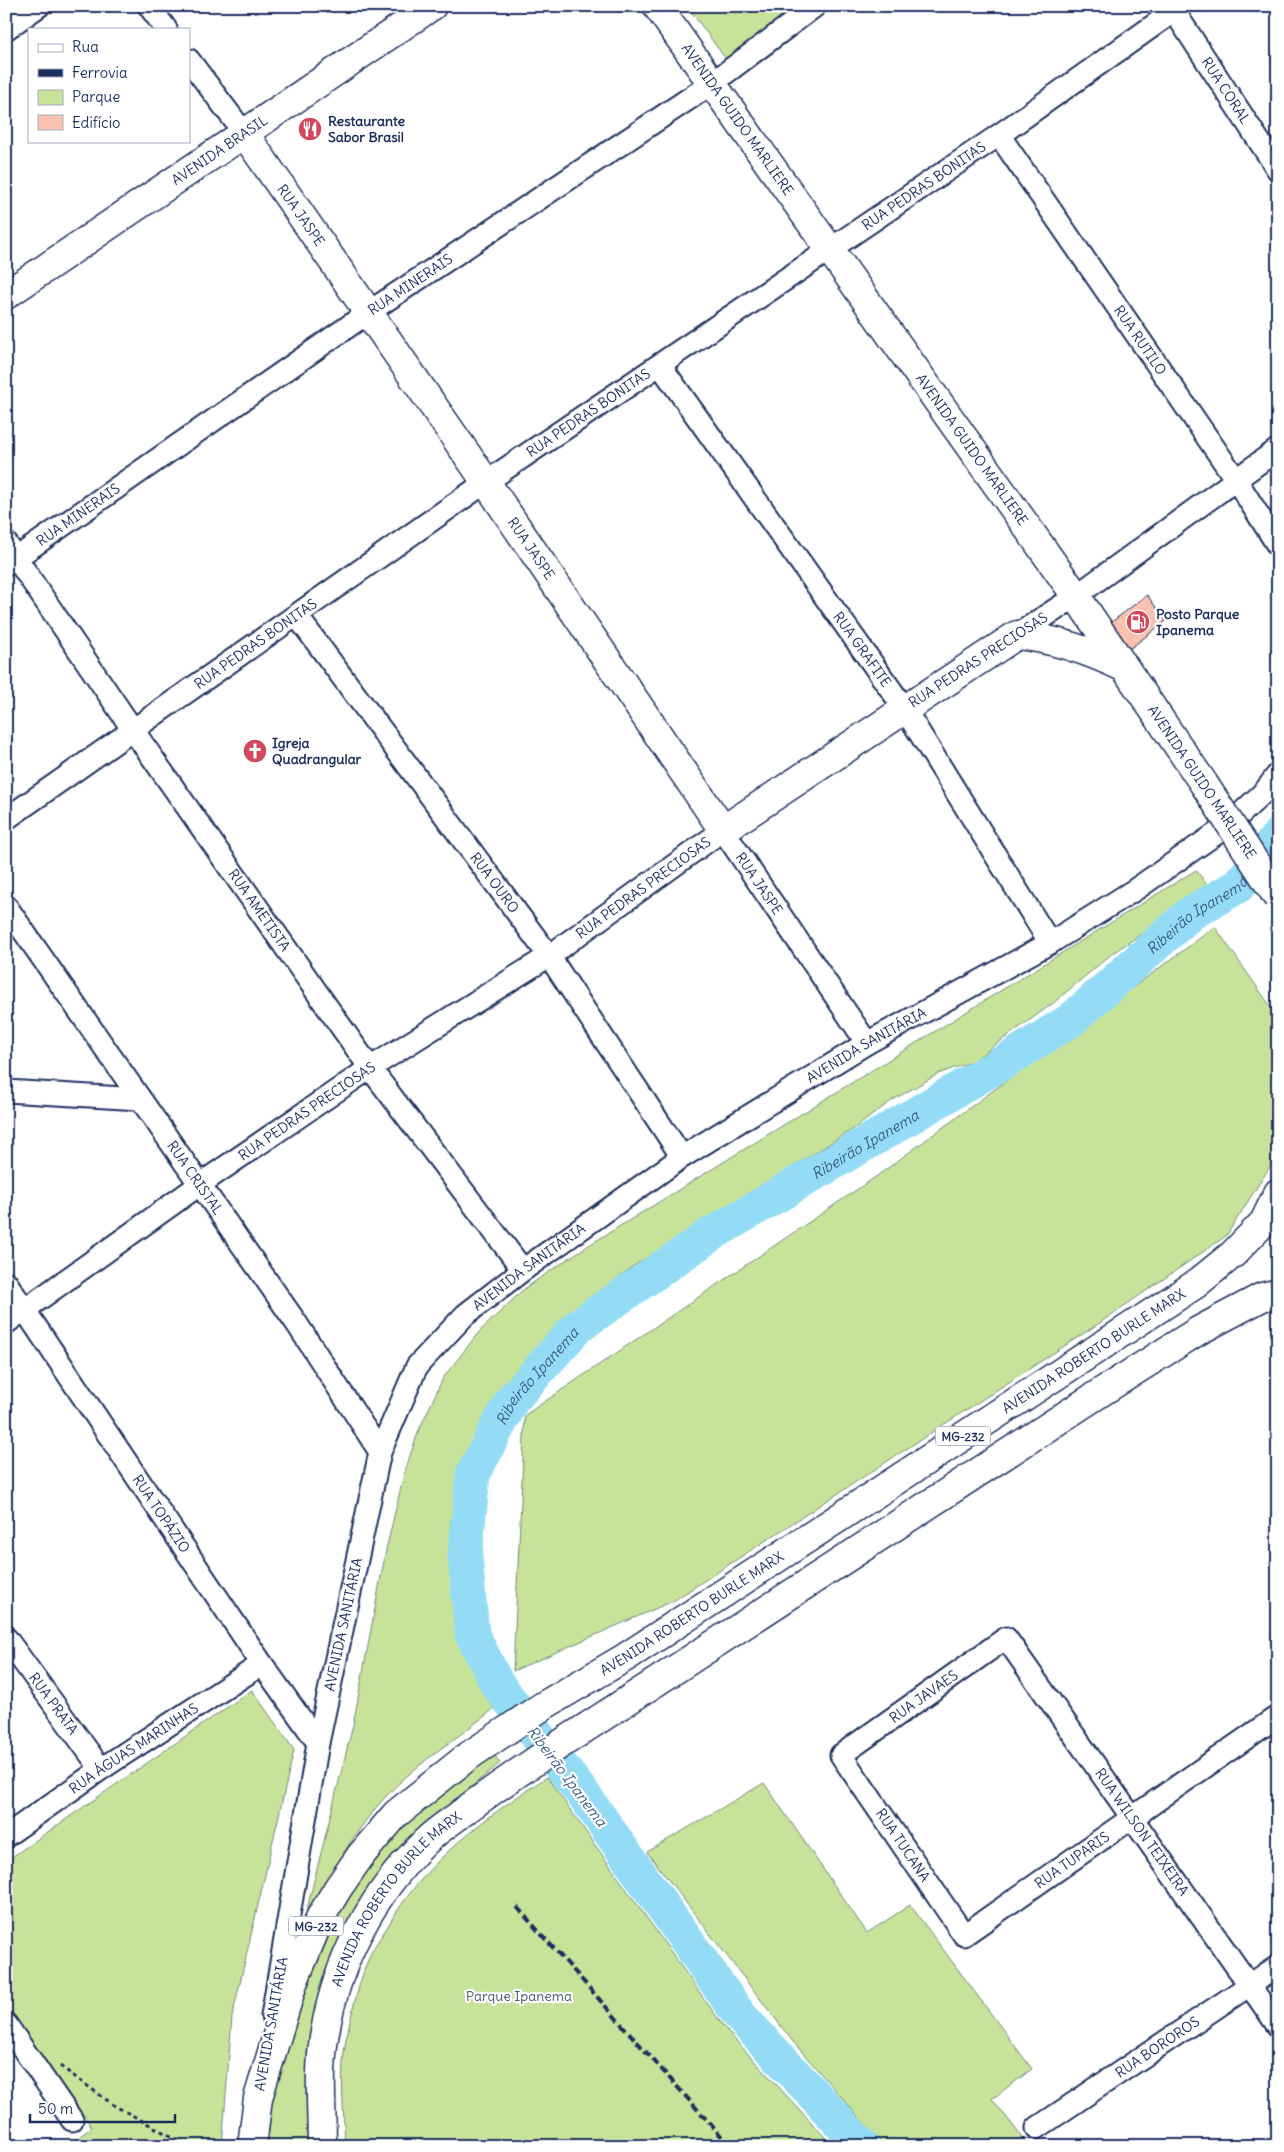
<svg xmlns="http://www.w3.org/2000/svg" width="1284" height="2152" viewBox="0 0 1284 2152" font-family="Delius,sans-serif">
  <rect width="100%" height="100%" fill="#fff"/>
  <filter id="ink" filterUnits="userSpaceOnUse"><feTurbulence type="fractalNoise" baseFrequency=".02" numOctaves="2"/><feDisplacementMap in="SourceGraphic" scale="10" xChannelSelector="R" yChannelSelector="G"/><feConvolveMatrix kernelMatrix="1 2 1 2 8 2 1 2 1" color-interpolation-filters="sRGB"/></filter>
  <g filter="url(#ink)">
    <g fill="#c7e39a" stroke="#71897c">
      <path d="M687,6H799L728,62Z"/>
      <path d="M1196,870L1210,889L1114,952L1052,1004L973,1061L938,1074L891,1101L858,1126L632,1267L592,1298L506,1392L473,1442L458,1481L451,1523L453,1565L462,1649L494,1709C460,1736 420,1761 390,1792C351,1833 325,1883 301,1933L353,1725L386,1550L405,1470L419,1430L443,1378L479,1332L524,1289L578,1252Z"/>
      <path d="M1215,927L1278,1017V1103L1271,1165L1226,1236L1095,1326L673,1601L513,1671L525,1415L877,1176Z"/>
      <path d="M252,1690L294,1750L232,2017L222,2146H67L92,2127L6,2004V1861Z"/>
      <path d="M493,1753L500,1763L416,1832L382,1870L346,1927L309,2146H264L279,2065L307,1988L334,1923L372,1862L406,1823Z"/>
      <path d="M547,1777L727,2031L833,2146H345C344,2111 339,2073 346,2039C352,2012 359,1981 370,1955C374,1946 381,1937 386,1929C425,1861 483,1819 547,1777Z"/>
      <path d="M764,1783L867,1933L910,1905L1032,2069L992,2099L1029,2146H884L794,2043L647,1852Z"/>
    </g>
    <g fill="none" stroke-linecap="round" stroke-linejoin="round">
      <path stroke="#94dcf6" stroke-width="35" id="s1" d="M862,2146L740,2016L586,1798L497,1684L472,1634L465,1556L473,1474L512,1400L578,1326L710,1235L1009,1059L1071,1020L1191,913L1238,886L1278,836"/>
    </g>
    <path fill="#fbc2b0" stroke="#1b2f5e" d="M1147,595L1166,621L1128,650L1109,624Z"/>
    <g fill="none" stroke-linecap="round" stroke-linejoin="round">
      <g stroke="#1b2f5e" stroke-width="25">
        <g id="minor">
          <path d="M149,6L166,29"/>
          <path id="s2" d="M1174,11L1278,170"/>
          <path d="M6,29L39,6"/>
          <path d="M189,60L244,133"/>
          <path id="s3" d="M999,135L1235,478L1278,546"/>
          <path id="s4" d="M660,365L904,708L1050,943"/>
          <path id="s5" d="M6,543L133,730L370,1068L523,1270"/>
          <path id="s6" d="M6,565L369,312L711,84L815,6"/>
          <path id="s7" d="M297,616L549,956L682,1157"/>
          <path d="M1017,635L1076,596L1278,449"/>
          <path id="s8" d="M6,819L486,482L999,135L1174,11"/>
          <path id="s9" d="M6,906L297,1324L380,1452"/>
          <path d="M6,1091L140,1099"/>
          <path id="s10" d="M6,1282L262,1664L318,1743"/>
          <path id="s11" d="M6,1323L199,1185L370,1068L549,956L723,830L867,1043"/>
          <path id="s12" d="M6,1638L101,1769"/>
          <path id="s13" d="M1278,1716L964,1935L841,1755L1006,1638L1278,2026"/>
          <path id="s14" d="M6,1836L101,1769L262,1664"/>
          <path id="s15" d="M272,2016L318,1743L380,1452L417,1366L465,1315L523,1270L682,1157L867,1043L1050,943L1136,889L1230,824L1265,791L1278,774"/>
          <path d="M6,2024L72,2120"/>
          <path id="s16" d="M1037,2128L1278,1966"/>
        </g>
      </g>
      <g stroke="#1b2f5e" stroke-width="31">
        <g id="major">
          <path id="s17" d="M657,6L1076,596L1204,784"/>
          <path id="s18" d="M244,133L486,482L723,830L1017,635C1056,639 1090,651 1125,668"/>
          <path id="s19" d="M6,295L432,6"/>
          <path id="s20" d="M252,2146L258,2098L293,1983L320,1918L338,1888L361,1855L396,1814L467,1757L543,1706L626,1657L1196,1284L1233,1254L1264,1222L1278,1193"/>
          <path id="s21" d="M322,2146C322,2108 318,2069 325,2032C337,1960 373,1893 425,1842C435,1832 447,1824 458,1816C494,1788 532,1763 570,1738L1106,1389L1198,1331L1262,1297L1278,1293"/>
        </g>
      </g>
      <path stroke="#1b2f5e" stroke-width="3" stroke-dasharray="4 4" stroke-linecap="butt" d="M60,2066L115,2106L189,2146"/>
      <use href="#minor" stroke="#fff" stroke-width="21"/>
      <use href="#major" stroke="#fff" stroke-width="28"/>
      <path stroke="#1b2f5e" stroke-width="4" stroke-dasharray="8 4" stroke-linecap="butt" d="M517,1907L730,2146"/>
      <g stroke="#1b2f5e" stroke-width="31" stroke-linecap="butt">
        <path id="major-bridge" d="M1204,784L1278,898"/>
      </g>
      <use href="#major-bridge" stroke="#fff" stroke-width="28"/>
    </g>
  </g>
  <defs>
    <g id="restaurant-disc" transform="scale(1.25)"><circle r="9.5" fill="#d1495b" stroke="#fff"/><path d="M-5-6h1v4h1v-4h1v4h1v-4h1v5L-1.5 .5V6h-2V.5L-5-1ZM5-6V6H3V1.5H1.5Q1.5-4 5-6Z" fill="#fff"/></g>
    <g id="fuel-disc" transform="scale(1.25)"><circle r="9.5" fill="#d1495b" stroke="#fff"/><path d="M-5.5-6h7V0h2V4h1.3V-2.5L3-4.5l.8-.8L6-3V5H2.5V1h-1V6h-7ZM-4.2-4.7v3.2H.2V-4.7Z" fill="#fff"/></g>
    <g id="church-disc" transform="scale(1.25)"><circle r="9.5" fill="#d1495b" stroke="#fff"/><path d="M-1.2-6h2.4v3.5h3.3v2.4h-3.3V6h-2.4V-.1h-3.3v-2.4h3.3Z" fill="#fff"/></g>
  </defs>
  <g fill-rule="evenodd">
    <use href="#restaurant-disc" x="310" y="129"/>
    <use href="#fuel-disc" x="1138" y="622"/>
    <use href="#church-disc" x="255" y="751"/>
  </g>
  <g text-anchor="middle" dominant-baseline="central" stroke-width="4.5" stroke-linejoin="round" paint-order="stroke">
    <g fill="#fff" stroke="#5f6d8e" stroke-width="1">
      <rect x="935.5" y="1426.5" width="55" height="19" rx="4"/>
      <rect x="288.5" y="1916.5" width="55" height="19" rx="4"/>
    </g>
    <g font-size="12" font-weight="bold" fill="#1b2f5e">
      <text x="963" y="1436">MG-232</text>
      <text x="316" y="1926">MG-232</text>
    </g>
    <g font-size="14" fill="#1b2f5e" stroke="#fff">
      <text stroke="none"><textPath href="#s2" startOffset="95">RUA CORAL</textPath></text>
      <text stroke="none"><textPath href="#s17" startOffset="139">AVENIDA GUIDO MARLIERE</textPath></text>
      <text stroke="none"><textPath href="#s19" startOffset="258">AVENIDA BRASIL</textPath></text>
      <text stroke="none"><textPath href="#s8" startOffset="1115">RUA PEDRAS BONITAS</textPath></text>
      <text stroke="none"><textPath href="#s18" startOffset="100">RUA JASPE</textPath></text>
      <text stroke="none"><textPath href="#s6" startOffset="492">RUA MINERAIS</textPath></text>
      <text stroke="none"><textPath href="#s3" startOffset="249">RUA RUTILO</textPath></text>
      <text stroke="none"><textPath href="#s8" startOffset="710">RUA PEDRAS BONITAS</textPath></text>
      <text stroke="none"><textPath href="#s17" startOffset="544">AVENIDA GUIDO MARLIERE</textPath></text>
      <text stroke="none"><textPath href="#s6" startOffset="88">RUA MINERAIS</textPath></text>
      <text stroke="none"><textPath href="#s18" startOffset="505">RUA JASPE</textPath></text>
      <text stroke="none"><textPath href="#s8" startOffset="305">RUA PEDRAS BONITAS</textPath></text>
      <text stroke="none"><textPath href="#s4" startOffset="349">RUA GRAFITE</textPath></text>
      <text transform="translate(978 660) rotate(-33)">RUA PEDRAS PRECIOSAS</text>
      <text transform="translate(1202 782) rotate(56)">AVENIDA GUIDO MARLIERE</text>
      <text stroke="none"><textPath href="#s7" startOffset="332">RUA OURO</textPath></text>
      <text stroke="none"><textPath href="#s11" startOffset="935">RUA JASPE</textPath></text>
      <text stroke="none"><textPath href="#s11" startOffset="772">RUA PEDRAS PRECIOSAS</textPath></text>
      <text stroke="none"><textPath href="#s5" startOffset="446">RUA AMETISTA</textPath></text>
      <text stroke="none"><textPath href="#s15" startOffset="1222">AVENIDA SANITÁRIA</textPath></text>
      <text stroke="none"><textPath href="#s11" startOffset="368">RUA PEDRAS PRECIOSAS</textPath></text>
      <text stroke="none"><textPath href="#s9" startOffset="331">RUA CRISTAL</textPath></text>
      <text stroke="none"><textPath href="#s15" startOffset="818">AVENIDA SANITÁRIA</textPath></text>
      <text stroke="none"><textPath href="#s20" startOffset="1206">AVENIDA ROBERTO BURLE MARX</textPath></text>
      <text stroke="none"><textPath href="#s10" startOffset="279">RUA TOPÁZIO</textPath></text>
      <text stroke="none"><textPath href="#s20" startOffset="726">AVENIDA ROBERTO BURLE MARX</textPath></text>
      <text stroke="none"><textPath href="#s15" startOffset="398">AVENIDA SANITÁRIA</textPath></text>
      <text stroke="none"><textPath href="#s13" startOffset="702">RUA JAVAES</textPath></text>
      <text stroke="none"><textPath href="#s12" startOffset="81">RUA PRATA</textPath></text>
      <text stroke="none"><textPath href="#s14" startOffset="155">RUA ÁGUAS MARINHAS</textPath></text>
      <text stroke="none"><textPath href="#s13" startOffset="1040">RUA WILSON TEIXEIRA</textPath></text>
      <text transform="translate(903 1845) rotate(56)">RUA TUCANA</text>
      <text transform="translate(1072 1860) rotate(-35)">RUA TUPARIS</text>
      <text stroke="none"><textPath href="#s21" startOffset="269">AVENIDA ROBERTO BURLE MARX</textPath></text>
      <text transform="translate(271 2024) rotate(-80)">AVENIDA SANITÁRIA</text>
      <text stroke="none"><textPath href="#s16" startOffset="145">RUA BOROROS</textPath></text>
    </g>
    <g font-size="14" font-weight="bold" fill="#1b2f5e" stroke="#fff" text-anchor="start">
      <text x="328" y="121">Restaurante<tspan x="328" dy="16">Sabor Brasil</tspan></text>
      <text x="1156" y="614">Posto Parque<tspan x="1156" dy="16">Ipanema</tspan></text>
      <text x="272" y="743">Igreja<tspan x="272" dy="16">Quadrangular</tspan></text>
    </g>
    <g font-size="14" fill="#465c6d" stroke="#fff">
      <text x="519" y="1996">Parque Ipanema</text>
    </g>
    <g font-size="15" font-style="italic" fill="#395a84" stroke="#fff">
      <text stroke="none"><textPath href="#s1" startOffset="1734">Ribeirão Ipanema</textPath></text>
      <text stroke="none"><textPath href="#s1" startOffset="1329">Ribeirão Ipanema</textPath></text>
      <text stroke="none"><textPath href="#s1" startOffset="924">Ribeirão Ipanema</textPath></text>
      <text transform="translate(567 1776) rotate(53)">Ribeirão Ipanema</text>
    </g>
  </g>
  <rect width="1284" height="2152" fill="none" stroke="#fff" stroke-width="25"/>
  <rect x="12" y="12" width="1259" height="2127" fill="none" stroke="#1b2f5e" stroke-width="2" filter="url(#ink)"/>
  <rect x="28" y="28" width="162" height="115" fill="#ffffff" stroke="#a4acbf"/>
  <rect x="38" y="44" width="25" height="8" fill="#ffffff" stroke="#a4acbf"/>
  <text x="72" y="52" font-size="15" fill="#1b2f5e">Rua</text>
  <rect x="38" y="69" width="25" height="8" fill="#1b2f5e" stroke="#a4acbf"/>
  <text x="72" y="78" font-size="15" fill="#1b2f5e">Ferrovia</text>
  <rect x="38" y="90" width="25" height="15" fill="#c7e39a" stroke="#a4acbf"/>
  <text x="72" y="102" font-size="15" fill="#1b2f5e">Parque</text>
  <rect x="38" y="115" width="25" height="15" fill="#fbc2b0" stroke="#a4acbf"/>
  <text x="72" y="128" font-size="15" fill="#1b2f5e">Edifício</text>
  <path d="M30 2114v8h145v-8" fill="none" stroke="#1b2f5e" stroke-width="2.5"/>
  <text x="38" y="2114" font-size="15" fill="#1b2f5e" stroke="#ffffff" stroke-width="4" paint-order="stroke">50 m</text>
</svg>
